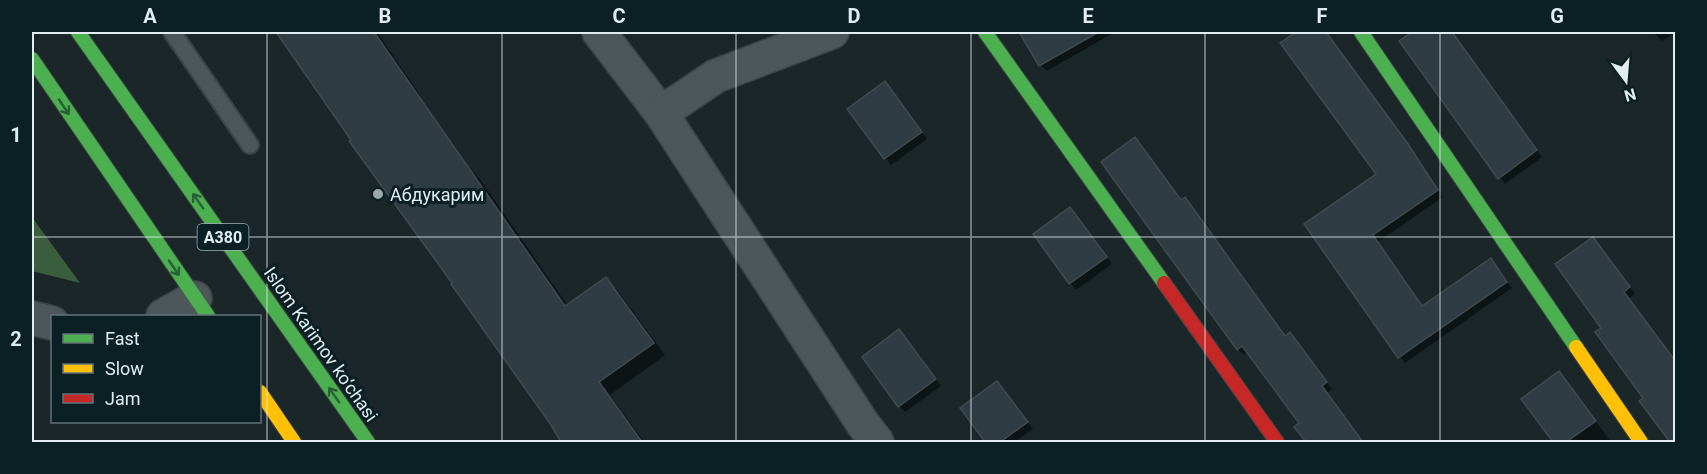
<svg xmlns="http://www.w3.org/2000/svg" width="1707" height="474" viewBox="0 0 1707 474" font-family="Roboto,sans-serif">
  <rect width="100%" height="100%" fill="#1a2628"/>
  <path fill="#3a5e3d" d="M32,217L80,283L32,271Z"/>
  <g fill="#0007">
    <path d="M278,32H377L420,95L419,96L472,171L480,179L568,306L606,278L618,291L665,355L610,395L644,442H562L552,424Z"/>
    <path d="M1020,32H1115L1047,71L1041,65Z"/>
    <path d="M1299,32H1326L1414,152L1443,197L1378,242L1423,307L1496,266L1512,288L1405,363L1306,224L1378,175L1282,43Z"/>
    <path d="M1414,32H1452L1542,157L1505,184L1401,41Z"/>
    <path d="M1653,32H1676L1662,41Z"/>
    <path d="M885,83L927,139L891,165L850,109Z"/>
    <path d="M1135,139L1286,337L1296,340L1332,389L1327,393L1364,442H1308L1296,427L1301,424L1248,352L1244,355L1238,349Z"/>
    <path d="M1070,209L1112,264L1076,290L1035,235Z"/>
    <path d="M1599,245L1635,294L1629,298L1676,370V442H1672L1641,401L1645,398L1603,328Z"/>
    <path d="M899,331L941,386L905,412L899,406Z"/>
    <path d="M1559,373L1565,379L1611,442H1555L1523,399Z"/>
    <path d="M1003,389L1033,429L1014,442H987L962,409Z"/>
  </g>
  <g fill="#2f3c44" stroke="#424a4e" stroke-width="1.5">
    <path d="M276,32H374L565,306L606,277L654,343L599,382L642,442H561L551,425L451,284L452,283L349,141L351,140Z"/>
    <path d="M1019,32H1099L1039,66Z"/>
    <path d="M1296,32H1326L1408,144L1438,190L1373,235L1422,306L1491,258L1507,282L1398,358L1304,224L1376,174L1280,43Z"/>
    <path d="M1412,32H1452L1537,150L1498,179L1399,41Z"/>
    <path d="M885,81L922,132L884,159L847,109Z"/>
    <path d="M1135,137L1181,200L1185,197L1285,336L1290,332L1327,382L1322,386L1363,442H1306L1294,427L1299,423L1242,346L1237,350L1101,162Z"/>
    <path d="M1070,207L1107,257L1069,284L1033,234Z"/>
    <path d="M1593,237L1630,287L1624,292L1676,362V442H1670L1639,401L1643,398L1595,332L1601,328L1555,264Z"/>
    <path d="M899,329L936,379L898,407L862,357Z"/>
    <path d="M1559,371L1596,421L1566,442H1553L1521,399Z"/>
    <path d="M997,381L1028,422L1000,442H985L960,408Z"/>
  </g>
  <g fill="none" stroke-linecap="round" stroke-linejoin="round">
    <g stroke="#3a4345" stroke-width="20">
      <path id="lane" d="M172,32L250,145"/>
    </g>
    <g stroke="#3a4345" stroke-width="36">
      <g id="street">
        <path d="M599,32L661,113L863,424L877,442"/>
        <path d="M661,113L716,76L832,32"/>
        <path d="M163,316L195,298"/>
        <path d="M32,318L52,323"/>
      </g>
    </g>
    <g stroke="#3a4345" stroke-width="16">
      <g id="fast">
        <path d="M78,32L368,442"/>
        <path d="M985,32L1164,283"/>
        <path d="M1361,32L1576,347"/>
        <path d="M32,59L208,316"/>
      </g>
    </g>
    <g stroke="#3a4345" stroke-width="16">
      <g id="slow">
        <path d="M1576,347L1641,442"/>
        <path d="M260,392L294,442"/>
      </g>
    </g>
    <g stroke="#3a4345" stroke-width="16">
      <path id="jam" d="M1164,283L1277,442"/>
    </g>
    <use href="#lane" stroke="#4d5658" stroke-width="16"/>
    <use href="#street" stroke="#4d5658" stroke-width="33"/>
    <use href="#fast" stroke="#4caf50" stroke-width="14"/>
    <use href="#slow" stroke="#ffc107" stroke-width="14"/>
    <use href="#jam" stroke="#c62828" stroke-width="14"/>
  </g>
  <defs><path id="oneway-shaft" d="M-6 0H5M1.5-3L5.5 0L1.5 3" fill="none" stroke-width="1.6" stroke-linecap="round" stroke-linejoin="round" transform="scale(1.5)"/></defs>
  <g stroke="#286038">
    <use href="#oneway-shaft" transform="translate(64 107) rotate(56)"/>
    <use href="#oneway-shaft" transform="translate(198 201) rotate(-125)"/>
    <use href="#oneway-shaft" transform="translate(174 268) rotate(56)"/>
    <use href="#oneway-shaft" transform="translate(334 395) rotate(-125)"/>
  </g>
  <path fill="none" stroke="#e1eef1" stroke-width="1.5" stroke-opacity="0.55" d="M267,32V442M502,32V442M736,32V442M971,32V442M1205,32V442M1440,32V442M32,237H1676"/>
  <circle fill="#9ba8ab" stroke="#0a2024" stroke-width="2" cx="378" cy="194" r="6"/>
  <g text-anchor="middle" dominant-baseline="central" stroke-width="6" stroke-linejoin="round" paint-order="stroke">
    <rect fill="#0a2024" stroke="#a0b0b4" stroke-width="1.5" x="197.5" y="224" width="51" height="26" rx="4.5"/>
    <g font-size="16" font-weight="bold" fill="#e1eef1">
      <text x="223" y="237">A380</text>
    </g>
    <g font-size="18" fill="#e1eef1" stroke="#0a2024" text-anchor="start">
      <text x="390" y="194">Абдукарим</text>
    </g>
    <g font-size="18" fill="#e1eef1" stroke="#0a2024">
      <text transform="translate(321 344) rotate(55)">Islom Karimov ko‘chasi</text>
    </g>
  </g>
  <rect width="1707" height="474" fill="none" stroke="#0a2024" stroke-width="66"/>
  <rect x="51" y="315" width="210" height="108" fill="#0a2024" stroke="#607276" stroke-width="1.5"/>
  <rect x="63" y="334" width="30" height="9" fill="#4caf50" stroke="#607276" stroke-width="1.5"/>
  <text x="105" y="345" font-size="18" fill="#e1eef1">Fast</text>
  <rect x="63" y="364" width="30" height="9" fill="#ffc107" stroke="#607276" stroke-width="1.5"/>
  <text x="105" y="375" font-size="18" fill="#e1eef1">Slow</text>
  <rect x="63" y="394" width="30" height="9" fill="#c62828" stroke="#607276" stroke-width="1.5"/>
  <text x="105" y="405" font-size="18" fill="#e1eef1">Jam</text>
  <g transform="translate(1626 81) rotate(164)" stroke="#0a2024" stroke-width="4.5" paint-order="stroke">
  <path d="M0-4.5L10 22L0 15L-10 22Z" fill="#e1eef1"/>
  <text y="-9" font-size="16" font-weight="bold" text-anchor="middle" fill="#e1eef1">N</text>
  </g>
  <rect x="33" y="33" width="1641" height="408" fill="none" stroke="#e1eef1" stroke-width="2"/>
  <g font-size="20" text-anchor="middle" font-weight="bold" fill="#e1eef1">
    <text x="150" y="23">A</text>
    <text x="385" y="23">B</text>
    <text x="619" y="23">C</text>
    <text x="854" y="23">D</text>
    <text x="1088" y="23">E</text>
    <text x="1322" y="23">F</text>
    <text x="1557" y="23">G</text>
    <text x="16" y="142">1</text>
    <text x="16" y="346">2</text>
  </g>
</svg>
